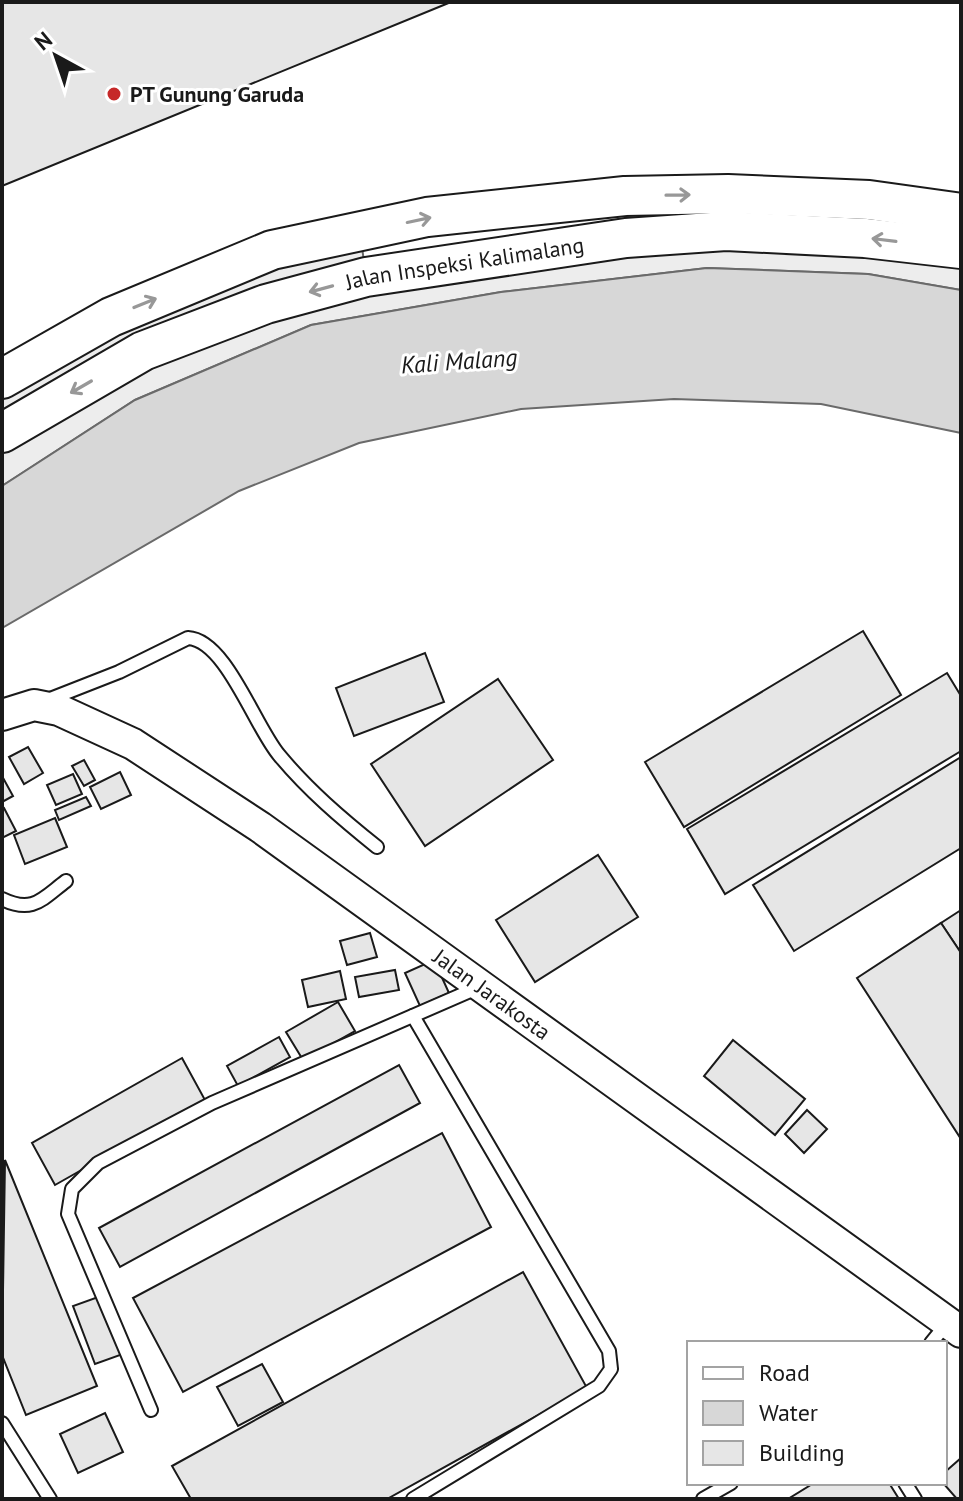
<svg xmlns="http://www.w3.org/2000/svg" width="963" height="1501" viewBox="0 0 963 1501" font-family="'PT Sans',sans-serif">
  <rect width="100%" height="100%" fill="#fff"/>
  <path fill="#ededed" stroke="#6a6a6a" stroke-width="2" d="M625,196L961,213V290L868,274L707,268L501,292L311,325L135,400L2,486V379L360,233L366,276L626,237Z"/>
  <path fill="#d7d7d7" stroke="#6a6a6a" stroke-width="2" d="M707,268L868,274L961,290V433L821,404L674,399L521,409L359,443L239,491L2,628V486L135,400L311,325L501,292Z"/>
  <g fill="#e6e6e6" stroke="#1a1a1a" stroke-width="2">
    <path d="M2,2H451L2,186Z"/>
    <path d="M863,631L901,695L684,827L645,762Z"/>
    <path d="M425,653L444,702L354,736L336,688Z"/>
    <path d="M947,673L961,696V751L725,894L687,829Z"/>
    <path d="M498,679L553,760L425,846L371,764Z"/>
    <path d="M28,747L43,773L24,784L9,757Z"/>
    <path d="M961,757V848L794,951L753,885Z"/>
    <path d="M84,760L95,780L84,786L72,766Z"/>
    <path d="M120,772L131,795L101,809L90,787Z"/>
    <path d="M73,774L82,794L56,805L47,785Z"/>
    <path d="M2,776L13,796L2,802Z"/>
    <path d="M86,797L91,806L59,820L55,810Z"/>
    <path d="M4,808L16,831L2,838V809Z"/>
    <path d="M55,818L67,847L25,864L14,835Z"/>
    <path d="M598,855L638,917L535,982L496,920Z"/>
    <path d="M961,910V953L941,923Z"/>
    <path d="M941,923L961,953V1139L857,978Z"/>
    <path d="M370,933L377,957L347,965L340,941Z"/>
    <path d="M434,960L449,993L420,1006L405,973Z"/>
    <path d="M395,970L399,990L359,997L355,977Z"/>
    <path d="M340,971L346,999L308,1007L302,980Z"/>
    <path d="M338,1002L355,1031L303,1060L286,1032Z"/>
    <path d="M279,1037L290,1057L238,1086L227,1066Z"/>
    <path d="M733,1040L805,1099L775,1135L704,1076Z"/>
    <path d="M182,1058L205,1100L55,1185L32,1143Z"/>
    <path d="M399,1065L420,1103L120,1267L99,1228Z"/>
    <path d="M807,1110L827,1129L804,1153L785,1134Z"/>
    <path d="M442,1133L491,1227L183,1392L133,1298Z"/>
    <path d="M5,1160L97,1386L26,1415L2,1355Z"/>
    <path d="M523,1272L587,1388L387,1499H191L172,1466Z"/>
    <path d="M101,1296L123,1354L95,1364L73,1306Z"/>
    <path d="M262,1364L283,1402L238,1426L217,1387Z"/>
    <path d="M105,1413L123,1452L78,1473L60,1434Z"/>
    <path d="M961,1458V1499H957L943,1483L945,1472Z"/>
    <path d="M814,1483H889L899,1499H788Z"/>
  </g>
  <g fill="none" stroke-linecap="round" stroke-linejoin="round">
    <g stroke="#1a1a1a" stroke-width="16">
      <g id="service">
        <path d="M45,701L119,672L188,638C226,640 255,727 279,755C308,790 342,819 377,847"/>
        <path d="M2,899C33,914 42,899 66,881"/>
        <path d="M931,1343L948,1322"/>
        <path d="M151,1410L68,1214L72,1189L98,1163L212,1103L477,988"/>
        <path d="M2,1423L50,1499"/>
        <path d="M905,1483L915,1499"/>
        <path d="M413,1499L599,1386L611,1369L609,1351L413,1016"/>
        <path d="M703,1499L731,1483"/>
      </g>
    </g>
    <g stroke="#1a1a1a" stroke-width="34">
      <g id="tertiary">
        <path id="s1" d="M2,715L34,705L59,710L133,744L260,827L961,1332"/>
      </g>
    </g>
    <g stroke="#1a1a1a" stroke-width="42">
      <g id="primary">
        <path d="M2,379L111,317L272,250L427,217L625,196L728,194L869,200L961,213"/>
        <path id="s2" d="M2,433L143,351L266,304L366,277L626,238L726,231L865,238L961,249"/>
      </g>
    </g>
    <use href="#service" stroke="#fff" stroke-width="12"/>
    <use href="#tertiary" stroke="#fff" stroke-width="30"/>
    <use href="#primary" stroke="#fff" stroke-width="38"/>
  </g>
  <defs><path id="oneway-shaft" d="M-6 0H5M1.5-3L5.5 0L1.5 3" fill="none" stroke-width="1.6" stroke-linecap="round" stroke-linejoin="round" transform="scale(2)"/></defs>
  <g stroke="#989898">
    <use href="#oneway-shaft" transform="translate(678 195) rotate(-1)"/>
    <use href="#oneway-shaft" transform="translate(419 220) rotate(-12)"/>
    <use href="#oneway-shaft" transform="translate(884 240) rotate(-173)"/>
    <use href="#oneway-shaft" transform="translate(321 289) rotate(165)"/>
    <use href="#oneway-shaft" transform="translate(145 303) rotate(-22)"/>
    <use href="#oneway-shaft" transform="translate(81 387) rotate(150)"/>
  </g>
  <circle fill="#c62828" stroke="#fff" stroke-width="3" cx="114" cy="94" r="8"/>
  <g text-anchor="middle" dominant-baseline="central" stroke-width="6" stroke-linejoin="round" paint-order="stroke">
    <g font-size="22" font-weight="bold" fill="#1a1a1a" stroke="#fff" text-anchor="start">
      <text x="130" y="94">PT Gunung Garuda</text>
    </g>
    <g font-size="22" fill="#1a1a1a" stroke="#fff">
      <text stroke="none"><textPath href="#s2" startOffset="498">Jalan Inspeksi Kalimalang</textPath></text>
      <text stroke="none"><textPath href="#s1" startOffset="578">Jalan Jarakosta</textPath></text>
    </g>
    <g font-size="24" font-style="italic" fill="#1a1a1a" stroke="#fff">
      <text transform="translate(459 361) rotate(-4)">Kali Malang</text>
    </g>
  </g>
  <rect width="963" height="1501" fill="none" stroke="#1a1a1a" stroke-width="8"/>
  <rect x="687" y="1341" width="260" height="144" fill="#ffffff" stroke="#a3a3a3" stroke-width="2"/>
  <rect x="703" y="1367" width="40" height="12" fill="#ffffff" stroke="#a3a3a3" stroke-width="2"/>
  <text x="759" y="1381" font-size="24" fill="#1a1a1a">Road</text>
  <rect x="703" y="1401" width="40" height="24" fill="#d7d7d7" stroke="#a3a3a3" stroke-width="2"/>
  <text x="759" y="1421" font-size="24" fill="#1a1a1a">Water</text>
  <rect x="703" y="1441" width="40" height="24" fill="#e6e6e6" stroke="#a3a3a3" stroke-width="2"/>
  <text x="759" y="1461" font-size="24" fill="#1a1a1a">Building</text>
  <g transform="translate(56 56) rotate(320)" stroke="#ffffff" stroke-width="6" paint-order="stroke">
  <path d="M0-6L14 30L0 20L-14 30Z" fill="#1a1a1a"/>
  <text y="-12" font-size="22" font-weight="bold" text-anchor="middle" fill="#1a1a1a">N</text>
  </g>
</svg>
